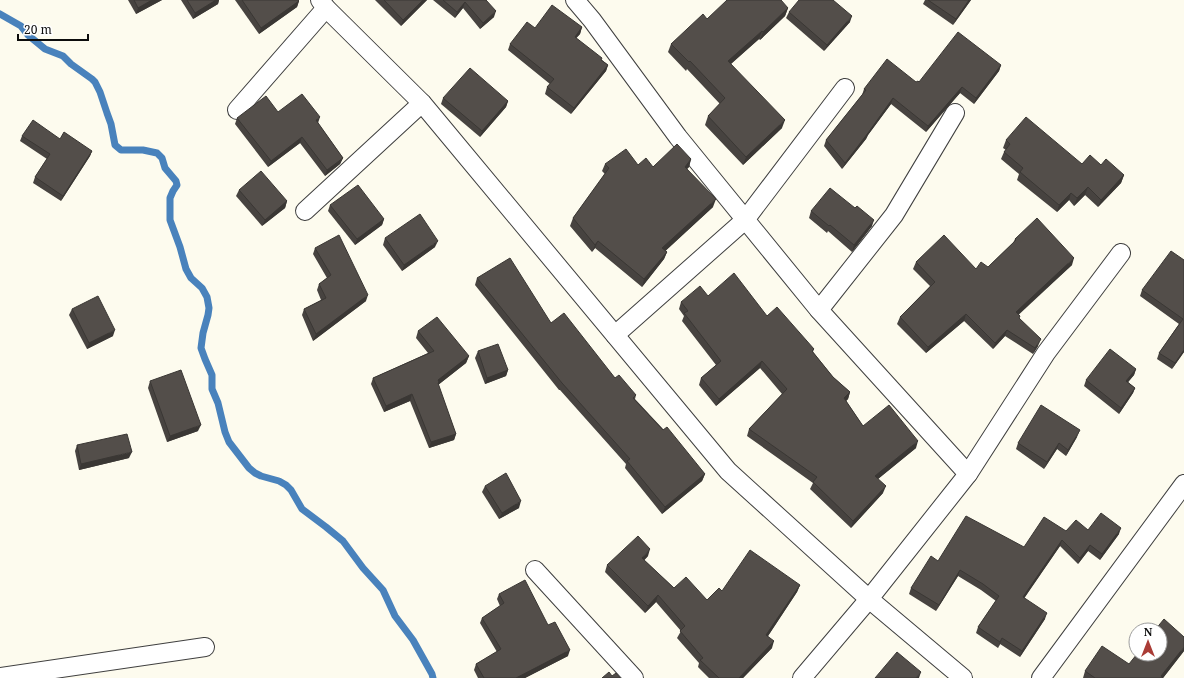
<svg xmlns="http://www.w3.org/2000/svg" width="1184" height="678" viewBox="0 0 1184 678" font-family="'Noto Serif',serif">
  <rect width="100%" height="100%" fill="#fdfbee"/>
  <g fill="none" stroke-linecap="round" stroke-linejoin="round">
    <path stroke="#4982bc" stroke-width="7" d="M0,14L21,26L28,35L45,49L63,56L71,64L92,79L95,82L100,92L107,113L111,124L115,145L121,150H143L157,153L162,158L165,168L176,181L177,185L173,191L170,198V220L180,247L186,269L191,278L202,288L207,297L209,308L208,315L203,333L201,348L205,359L212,375V389L218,403L225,432L229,442L249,468L255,473L261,476L279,481L286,485L291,490L302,509L326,527L343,541L363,568L383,590L395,616L413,640L432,674L433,678"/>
    <g stroke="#3f3f3f" stroke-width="20">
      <g id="street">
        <path d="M320,0L326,8L422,103L728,471L869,599L963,678"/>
        <path d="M575,0L592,20L678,137L819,310L968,474"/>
        <path d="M237,110L326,8"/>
        <path d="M305,211L422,103"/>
        <path d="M819,310L894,215L955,113"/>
        <path d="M615,335L745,220L845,88"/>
        <path d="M535,570L634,678"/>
        <path d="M0,677L205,647"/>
        <path d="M802,678L869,599L968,474L1046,353L1121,253"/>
        <path d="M1041,678L1184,484"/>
      </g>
    </g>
    <use href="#street" stroke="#fff" stroke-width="18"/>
  </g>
  <g fill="#474340">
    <path d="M128,0H162L136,14Z"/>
    <path d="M181,0H219L218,4L193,19Z"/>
    <path d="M235,0H298L299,1L297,7L259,34Z"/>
    <path d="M375,0H427L401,26Z"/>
    <path d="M433,0H486L494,17L480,29L463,8L455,18Z"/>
    <path d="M925,0H971L953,25L923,4Z"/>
    <path d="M788,8L785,16L760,40L759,39L731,64L782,128L743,165L705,125L708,116L720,104L687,69L686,71L668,52L671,44L707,19Z"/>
    <path d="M789,12L850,22L824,51L786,18Z"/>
    <path d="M582,27L580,34L576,38L608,65L606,71L571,114L545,94L547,87L550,84L508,50L510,44L535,28Z"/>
    <path d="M1001,65L999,71L974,104L960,93L926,132L891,104L868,135L866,139L842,169L824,146L826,140L862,95L864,89L916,82Z"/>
    <path d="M443,98L508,101L506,107L480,137L441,104Z"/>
    <path d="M278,112L318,123L343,158L340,164L325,176L300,143L268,167L235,124L237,118Z"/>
    <path d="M22,136L60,139L92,151L90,156L61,201L33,183L35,177L47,159L20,141Z"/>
    <path d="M1006,140L1082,164L1101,165L1124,175L1121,183L1098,207L1085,195L1074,206L1069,200L1057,212L1017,180L1019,174L1001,159L1004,152L1006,150L1003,148Z"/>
    <path d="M691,159L689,167L687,169L713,207L665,251L667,252L664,259L642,287L595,248L592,252L570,226L573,218L605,174L602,171L605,164L638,165L653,167Z"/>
    <path d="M239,190L287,201L285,208L262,226L236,196Z"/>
    <path d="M330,205L384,219L382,225L355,245L328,211Z"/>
    <path d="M811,211L872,226L852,252L828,231L827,233L809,218Z"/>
    <path d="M385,238L435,247L402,271L383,245Z"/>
    <path d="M1015,239L1072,265L1018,314L1020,316L1019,318L1038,346L1033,354L1005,336L993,349L964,321L926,353L897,324L900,317L930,286L913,269L916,262L976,269L988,267L1013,243Z"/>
    <path d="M315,248L366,301L313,341L302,315L304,309L321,300L317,290L319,284L327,278L313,254Z"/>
    <path d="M1184,260V352L1172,369L1157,359L1159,353L1179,324L1140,296L1142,290Z"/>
    <path d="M477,278L551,323L615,378L636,395L635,399L705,474L702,481L662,514L625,468L626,464L560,390H559L475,285Z"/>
    <path d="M708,296L767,316L814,349L813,352L833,377L850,392L848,399L846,401L863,426L916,448L878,479L883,493L851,528L810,489L813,483L747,436L749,429L782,394L760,368L716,406L699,385L701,378L716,365L682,321L684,316L679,309L681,302Z"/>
    <path d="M72,309L113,336L87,349L69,315Z"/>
    <path d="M418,331L469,356L466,363L438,385L456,434L454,440L429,448L410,401L384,412L371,384L373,378L428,353L416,338Z"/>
    <path d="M478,351L508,370L506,376L485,384L475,358Z"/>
    <path d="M1136,369L1134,375L1128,382L1135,388L1133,393L1119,414L1084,386L1086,380Z"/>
    <path d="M150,381L198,431L167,442L148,388Z"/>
    <path d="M1077,437L1066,456L1057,449L1044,469L1016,449L1018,443Z"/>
    <path d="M77,445L129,458L79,470L75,451Z"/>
    <path d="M485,486L519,508L499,519L482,492Z"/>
    <path d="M1088,530L1119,534L1100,560L1088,551L1078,564L1060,546L1024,598L1045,619L1020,657L1000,644L998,648L976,633L978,627L996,601L981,590L958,576L936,611L909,594L911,588L938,561L1024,547L1066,531Z"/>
    <path d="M648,556L644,560L674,588L707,600L722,591L800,585L797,592L768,636L772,648L743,678H709L698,667L699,663L677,638L681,631L656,602L645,613L605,572L607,565Z"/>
    <path d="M499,594L548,625L568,656L525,678H478L474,670L476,664L497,652L480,623L482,618L500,606L497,599Z"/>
    <path d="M1184,651L1163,678H1083L1085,671L1129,664Z"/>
  </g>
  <g fill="#3a3734">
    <path d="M152,0H162L136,14L138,8Z"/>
    <path d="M216,0H219L218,4L193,19L195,13Z"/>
    <path d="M423,0H427L401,26L403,20Z"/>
    <path d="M969,0H971L953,25L956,19Z"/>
    <path d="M299,1L297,7L259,34L261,28Z"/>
    <path d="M465,2L463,8L455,18L457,12Z"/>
    <path d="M788,8L785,16L760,40L763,32Z"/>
    <path d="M496,11L494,17L480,29L483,23Z"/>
    <path d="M852,16L850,22L824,51L827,45Z"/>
    <path d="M582,27L580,34L572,43L575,37Z"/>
    <path d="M762,31L759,39L725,69L728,61Z"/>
    <path d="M608,65L606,71L571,114L574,108Z"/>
    <path d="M1001,65L999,71L974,104L976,98Z"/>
    <path d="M962,87L960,93L926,132L928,126Z"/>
    <path d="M893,98L891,104L868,135L866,139L842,169L845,163Z"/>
    <path d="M508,101L506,107L480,137L482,131Z"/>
    <path d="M320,117L318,123L313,127L316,120Z"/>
    <path d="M785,120L782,128L743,165L746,157Z"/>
    <path d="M302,137L300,143L268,167L271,161Z"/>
    <path d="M92,151L90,156L61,201L63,196Z"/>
    <path d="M343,158L340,164L325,176L327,170Z"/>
    <path d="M691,159L689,167L682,174L685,167Z"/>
    <path d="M1124,175L1121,183L1098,207L1101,200Z"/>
    <path d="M1088,187L1085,195L1074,206L1077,198Z"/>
    <path d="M1071,193L1069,200L1057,212L1059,205Z"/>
    <path d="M716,199L713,207L660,256L662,248Z"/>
    <path d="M287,201L285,208L262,226L265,220Z"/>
    <path d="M384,219L382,225L355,245L357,239Z"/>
    <path d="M874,220L872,226L852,252L854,245Z"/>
    <path d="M438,241L435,247L402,271L404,265Z"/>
    <path d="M598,241L595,248L592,252L595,245Z"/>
    <path d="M667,252L664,259L642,287L644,279Z"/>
    <path d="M1074,258L1072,265L1014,319L1016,312Z"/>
    <path d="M368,295L366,301L313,341L316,334Z"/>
    <path d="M966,314L964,321L926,353L928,347Z"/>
    <path d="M115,330L113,336L87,349L89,343Z"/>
    <path d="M1007,330L1005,336L993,349L995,343Z"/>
    <path d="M1041,339L1038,346L1033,354L1035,348Z"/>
    <path d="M1184,350V352L1172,369L1175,363Z"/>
    <path d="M469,356L466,363L438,385L437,388L438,380Z"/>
    <path d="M762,361L760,368L716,406L719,399Z"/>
    <path d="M1136,369L1134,375L1124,387L1126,381Z"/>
    <path d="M508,370L506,376L485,384L487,378Z"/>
    <path d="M1135,388L1133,393L1119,414L1121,408Z"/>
    <path d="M850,392L848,399L842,405L844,398Z"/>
    <path d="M412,394L410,401L384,412L386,406Z"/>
    <path d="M201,425L198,431L167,442L170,436Z"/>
    <path d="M1080,430L1077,437L1066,456L1068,450Z"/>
    <path d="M456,434L454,440L429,448L431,442Z"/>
    <path d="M918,441L916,448L873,483L875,476Z"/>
    <path d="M1059,443L1057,449L1044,469L1047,462Z"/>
    <path d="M132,452L129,458L79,470L81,464Z"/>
    <path d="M705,474L702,481L662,514L665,507Z"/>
    <path d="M886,486L883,493L851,528L853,521Z"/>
    <path d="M521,501L519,508L499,519L502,513Z"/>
    <path d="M1121,528L1119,534L1100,560L1102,554Z"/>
    <path d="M1062,540L1060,546L1021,603L1023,597Z"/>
    <path d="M1090,545L1088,551L1078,564L1080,558Z"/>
    <path d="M650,549L648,556L640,565L642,558Z"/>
    <path d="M960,570L958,576L936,611L939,605Z"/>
    <path d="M800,585L797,592L764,642L766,635Z"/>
    <path d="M658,595L656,602L645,613L648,606Z"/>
    <path d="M1047,613L1045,619L1020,657L1022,651Z"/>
    <path d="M1002,638L1000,644L998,648L1000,642Z"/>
    <path d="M774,641L772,648L743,678H739Z"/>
    <path d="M1184,647V651L1163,678L1161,676Z"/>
    <path d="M570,650L568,656L525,678H516Z"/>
    <path d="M921,672L919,678H916Z"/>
  </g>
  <g fill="#534e4a" stroke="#3a3734">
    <path d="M134,0H152L138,8Z"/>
    <path d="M187,0H216L195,13Z"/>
    <path d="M242,0H298L299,1L261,28Z"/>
    <path d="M384,0H423L403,20Z"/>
    <path d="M443,0H486L496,11L483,23L465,2L457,12Z"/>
    <path d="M727,0H781L788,8L763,32L762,31L728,61L785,120L746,157L708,116L725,98L690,61L689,62L671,44L703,14L707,19Z"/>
    <path d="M799,0H833L852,16L827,45L789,12Z"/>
    <path d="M928,0H969L956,19Z"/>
    <path d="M552,5L582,27L575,37L602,58L601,60L608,65L574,108L547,87L554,79L510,44L527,22L535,28Z"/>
    <path d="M958,32L1001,65L976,98L962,87L928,126L893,98L868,133L845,163L826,140L866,90L864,89L887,59L916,82L918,81L919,82Z"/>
    <path d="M470,68L508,101L482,131L443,98Z"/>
    <path d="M302,94L320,117L316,120L343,158L327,170L302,137L271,161L237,118L266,96L278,112Z"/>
    <path d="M1026,117L1082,164L1090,155L1101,165L1106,159L1124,175L1101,200L1088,187L1077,198L1071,193L1059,205L1020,172L1023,168L1004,152L1010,144L1006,140Z"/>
    <path d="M33,120L60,139L64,132L92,151L63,196L35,177L50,154L22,136Z"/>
    <path d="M677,144L691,159L685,167L716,199L662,248L667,252L644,279L598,241L595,245L573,218L609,168L605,164L626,149L638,165L646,158L653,167Z"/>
    <path d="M261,171L287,201L265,220L239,190Z"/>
    <path d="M358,185L384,219L357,239L330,205Z"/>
    <path d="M830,188L855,208L857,206L874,220L854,245L830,225L829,226L811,211Z"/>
    <path d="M420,214L438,241L404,265L385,238Z"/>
    <path d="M1037,218L1074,258L1016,312L1020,316L1019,318L1041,339L1035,348L1007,330L995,343L966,314L928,347L900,317L935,282L916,262L944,235L976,269L981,262L988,267L1016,240L1015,239Z"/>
    <path d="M339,235L368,295L316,334L304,309L326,298L319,284L331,275L315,248Z"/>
    <path d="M1171,251L1184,260V350L1175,363L1159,353L1183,319L1142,290Z"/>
    <path d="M510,258L551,323L564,313L615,378L619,375L636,395L633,398L663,430L667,427L705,474L665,507L627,461L630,459L562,383L477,278Z"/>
    <path d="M734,273L767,316L777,307L814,349L812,351L833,377L850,392L844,398L863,426L889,405L918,441L875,476L886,486L853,521L813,482L817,477L749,429L787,389L762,361L719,399L701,378L721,361L684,313L688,311L681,302L700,286L708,296Z"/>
    <path d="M98,296L115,330L89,343L72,309Z"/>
    <path d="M437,317L469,356L438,380L439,382L438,383L456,434L431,442L412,394L386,406L373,378L434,351L418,331Z"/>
    <path d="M498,344L508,370L487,378L478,351Z"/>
    <path d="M1110,349L1136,369L1126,381L1135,388L1121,408L1086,380Z"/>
    <path d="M181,370L201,425L170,436L150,381Z"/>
    <path d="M1041,405L1080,430L1068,450L1059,443L1047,462L1018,443Z"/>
    <path d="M127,434L132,452L81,464L77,445Z"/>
    <path d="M506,473L521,501L502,513L485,486Z"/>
    <path d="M1101,513L1121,528L1102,554L1090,545L1080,558L1062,540L1023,597L1047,613L1022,651L1002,638L1000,642L978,627L999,596L983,584L960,570L939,605L911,588L931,556L938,561L966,516L1024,547L1044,517L1066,531L1076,520L1088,530Z"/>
    <path d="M638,536L650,549L642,558L674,588L686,577L707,600L719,588L722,591L750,550L800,585L766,635L774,641L739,678H719L700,660L703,658L680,631L685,626L658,595L648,606L607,565Z"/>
    <path d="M525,580L548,625L555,622L570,650L516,678H484L476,664L501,649L482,618L504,603L499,594Z"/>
    <path d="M1164,619L1184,637V647L1161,676L1163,678H1095L1085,671L1102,646L1129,664L1137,654H1160V630H1155Z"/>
    <path d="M897,652L921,672L916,678H875Z"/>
    <path d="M609,672L612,676L616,673L620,678H602Z"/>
  </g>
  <g transform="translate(1148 642)"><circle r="19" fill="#ffffff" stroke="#9e9e9e"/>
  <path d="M0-3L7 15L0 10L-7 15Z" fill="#aa3c36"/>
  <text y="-6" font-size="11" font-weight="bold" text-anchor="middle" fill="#0c0c0c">N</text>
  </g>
  <path d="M18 34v6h70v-6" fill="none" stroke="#0c0c0c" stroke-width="2"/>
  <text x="24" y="34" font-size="12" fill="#0c0c0c" stroke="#ffffff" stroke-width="3" paint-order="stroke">20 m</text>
</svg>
